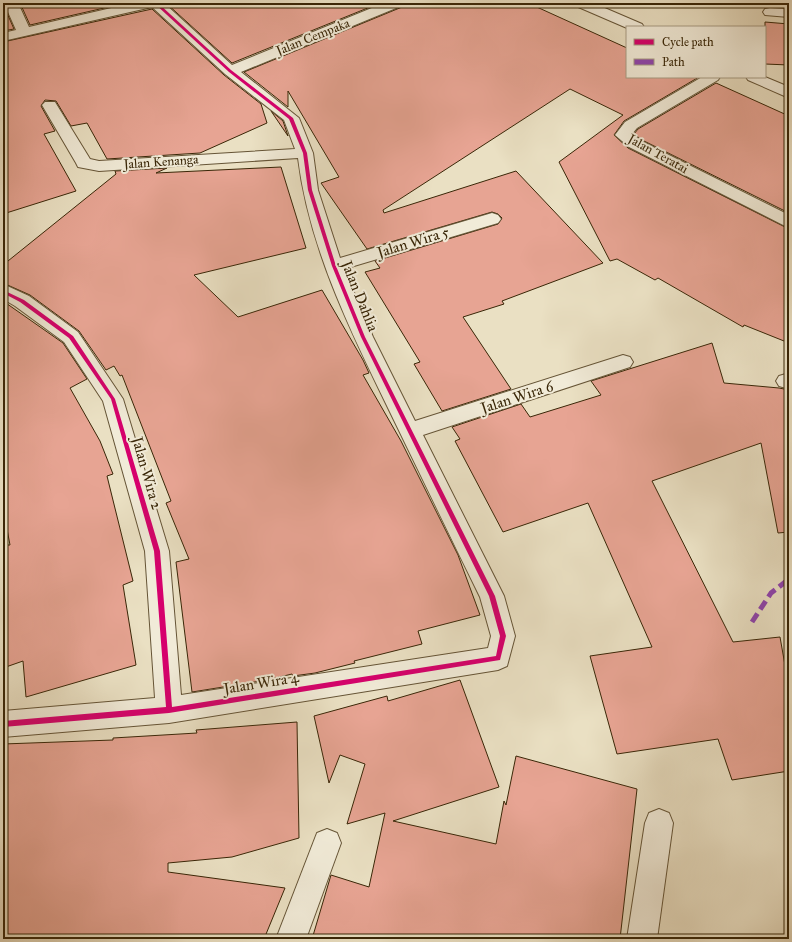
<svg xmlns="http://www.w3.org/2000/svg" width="792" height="942" viewBox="0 0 792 942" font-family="'IM FELL Great Primer',serif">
  <rect width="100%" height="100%" fill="#eae0c3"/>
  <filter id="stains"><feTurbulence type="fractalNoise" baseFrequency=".005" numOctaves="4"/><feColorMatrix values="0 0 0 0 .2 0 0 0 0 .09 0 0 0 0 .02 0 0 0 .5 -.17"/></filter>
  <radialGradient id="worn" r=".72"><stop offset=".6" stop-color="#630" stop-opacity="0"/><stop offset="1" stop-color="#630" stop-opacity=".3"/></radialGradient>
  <g fill="#e7a493" stroke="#392607">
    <path d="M20,3H126L30,25Z"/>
    <path d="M166,3H380L232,63Z"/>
    <path d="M404,3H528L627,48V77H699L624,121L614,135L628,148L789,229V343L744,325L743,327L658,278L655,280L617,259L610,261L559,162L623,115L570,89L383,210L384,213L516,171L603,263L502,301L504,304L463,317L511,389L442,411L414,364L420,362L365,272L380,268L375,261L498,224L502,218L498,214L492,212L367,249L321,183L339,177L288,91V107L244,72L402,7Z"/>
    <path d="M3,4L14,29L3,31Z"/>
    <path d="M152,9L224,75L261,104L267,123L200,153L107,159L87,123L71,126L56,101L45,100L41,106L55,131L44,134L76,191L3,214V42Z"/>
    <path d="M765,22L789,24V65L765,64Z"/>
    <path d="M716,83L789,116V213L642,140L634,134L638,129Z"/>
    <path d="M271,111L283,121L288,136Z"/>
    <path d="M281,167L306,248L194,275L238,317L322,290L363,360L369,373L363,375L401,441L458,555L480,615L418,631L422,644L354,661L355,663L315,673L293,676L292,674L267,680L192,692L176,562L189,559L166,503L171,501L122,375L120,376L114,366L106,370L79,331L30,295L3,283V265L116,174L115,171L167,168L156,173Z"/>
    <path d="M3,301L63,343L87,379L70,388L100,441L113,474L107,476L133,581L123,585L136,665L26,697L23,661L3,668V545H10L3,508Z"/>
    <path d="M712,343L724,383L779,388L789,390V532L778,533L761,443L652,481L733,642L780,637L789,688V771L732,780L718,739L617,754L590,656L652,647L588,503L503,532L455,441L460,439L452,427L521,404L530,417L601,395L591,381Z"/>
    <path d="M460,680L499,787L393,821L496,844L504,801L506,805L516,756L637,789L620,939H312L331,875L369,887L385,813L347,824L365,764L340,755L329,783L314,716L387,696L388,701Z"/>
    <path d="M297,722L299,838L232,857L168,863V872L285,888L264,939H3V744L113,740V738L197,733L196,730Z"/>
  </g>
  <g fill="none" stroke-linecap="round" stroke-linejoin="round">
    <g stroke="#655436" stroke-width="2">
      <g id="minor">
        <path d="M4,3H18L29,27L133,3H164L232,65L384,3H403L401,6L241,72L299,118L313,153L318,190L340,258L492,213L498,215L501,219L498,223L344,269L373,337L415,421L623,355L630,357L633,362L630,367L423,435L504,596L515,636L507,666L498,670L169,723L3,737V711L155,698L145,551L103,401L64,342L15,306L3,299V284L29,296L78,332L123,399L169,551L181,695L488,648L491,636L480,597C450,536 420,474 390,412C351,332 309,248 298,158L99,171L78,167L76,163L42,105L45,102H55L90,159L99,161L295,149L284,120L225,74L152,7L3,41V33L16,30Z"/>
        <path d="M574,3H593L642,24L644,27L627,28L576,6Z"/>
        <path d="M770,8L789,9V17L765,15L763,12L765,9Z"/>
        <path d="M702,77H720L718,80L637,128L632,134L641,141L789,215V228L629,147L615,135L625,122Z"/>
        <path d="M746,77H765L789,87V98L748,80Z"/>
        <path d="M789,373V389L779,386L776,381L779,376Z"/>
        <path d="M659,809L669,813L673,823L657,939H627L645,823L649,813Z"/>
        <path d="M327,829L337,833L341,843L306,939H276L317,833Z"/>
      </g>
    </g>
    <use href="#minor" fill="#f1ebd8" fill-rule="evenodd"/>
    <path stroke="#8e44ad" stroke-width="5" stroke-dasharray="10 5" stroke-linecap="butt" d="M752,622L771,593L789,579"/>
    <g stroke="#f1ebd8" stroke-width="3">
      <path id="cycleway" d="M154,3H158L231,70L293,118L307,153L312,190L336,266L365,337L495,596L506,636L500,660L169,713L3,727V721L166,707L154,551L111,399L69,338L20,302L3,293V290L24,300L73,336L115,399L160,551L172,707L496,656L500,636L489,596L361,337L332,266L308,190L303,153L289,119L229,72Z"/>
    </g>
    <use href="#cycleway" fill="#d6006c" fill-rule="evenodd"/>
  </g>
  <g text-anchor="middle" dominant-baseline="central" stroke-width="4" stroke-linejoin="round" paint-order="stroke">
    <g font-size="13" fill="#392607" stroke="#f1ebd8">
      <text transform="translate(313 37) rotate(-22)">Jalan Cempaka</text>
      <text transform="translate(658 154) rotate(29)">Jalan Teratai</text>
      <text transform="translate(161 162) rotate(-4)">Jalan Kenanga</text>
    </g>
    <g font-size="15" fill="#392607" stroke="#f1ebd8">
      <text transform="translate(413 242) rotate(-17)">Jalan Wira 5</text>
      <text transform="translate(360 296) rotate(68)">Jalan Dahlia</text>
      <text transform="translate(517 397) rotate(-18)">Jalan Wira 6</text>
      <text transform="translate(147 473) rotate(74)">Jalan Wira 2</text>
      <text transform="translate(261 683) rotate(-9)">Jalan Wira 4</text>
    </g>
  </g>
  <rect width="792" height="942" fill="none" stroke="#eae0c3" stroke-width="16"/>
  <rect x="4" y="4" width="784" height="934" fill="none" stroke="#392607" stroke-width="2"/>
  <rect x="8" y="8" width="776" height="926" fill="none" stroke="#392607"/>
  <rect x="626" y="26" width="140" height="52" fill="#f1ebd8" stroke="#a79c84"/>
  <rect x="634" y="39" width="20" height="6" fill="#d6006c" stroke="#a79c84"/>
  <text x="662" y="46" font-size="12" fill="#392607">Cycle path</text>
  <rect x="634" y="59" width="20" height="6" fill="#8e44ad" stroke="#a79c84"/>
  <text x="662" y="66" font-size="12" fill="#392607">Path</text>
  <rect width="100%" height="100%" filter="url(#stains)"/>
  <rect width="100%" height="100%" fill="url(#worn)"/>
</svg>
